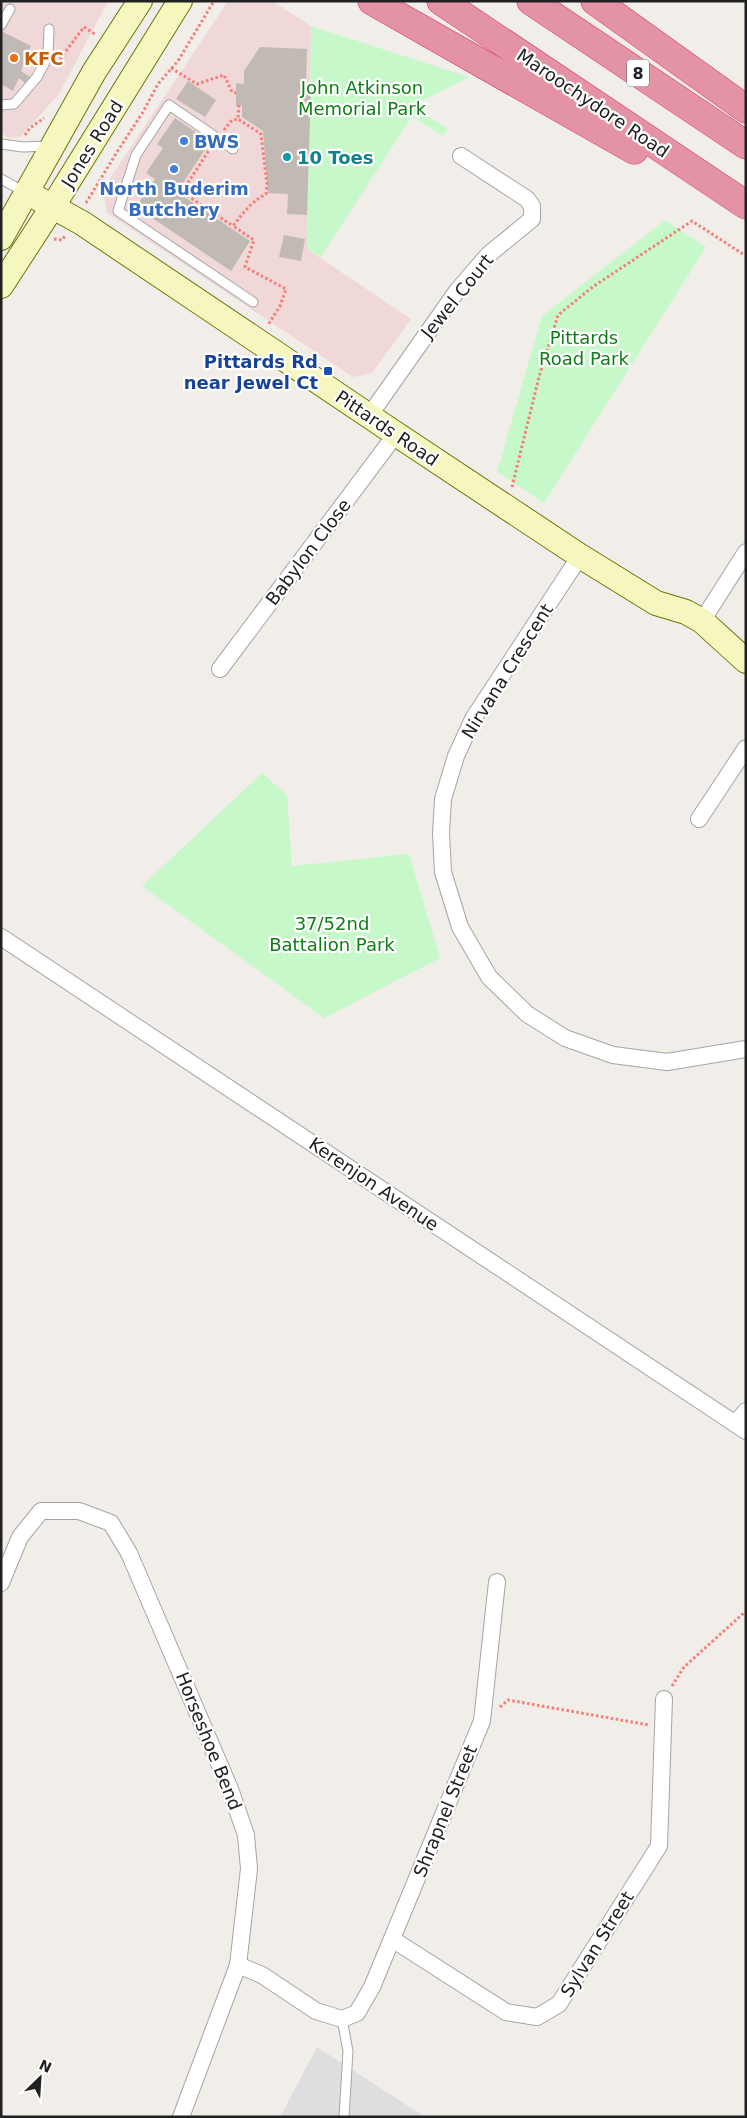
<svg xmlns="http://www.w3.org/2000/svg" width="747" height="2118" viewBox="0 0 747 2118" font-family="'DejaVu Sans',sans-serif">
  <rect width="100%" height="100%" fill="#f1ede8"/>
  <path fill="#dfdede" d="M317,2047L425,2117H280Z"/>
  <g fill="#f0d8d8">
    <path d="M1,1H108L59,94L20,137L9,138L1,133Z"/>
    <path d="M228,1H272L311,26L307,249L411,319L372,373L353,377L107,213L103,189Z"/>
  </g>
  <g fill="#c7f8ca">
    <path d="M311,26L469,77L423,100L417,109L448,129L443,136L412,116L321,257L307,249Z"/>
    <path d="M665,220L706,247L544,503L497,472L542,316Z"/>
    <path d="M262,773L287,795L292,866L409,854L440,958L324,1018L142,886Z"/>
  </g>
  <g fill="#c1b9b4">
    <path d="M1,31L31,46L21,71L30,77L25,83L19,78L13,91L3,85L1,88Z"/>
    <path d="M260,47L307,49L306,86L311,85L307,215L287,214L288,194L268,193L263,131L242,117V105L236,106V83L244,84V71Z"/>
    <path d="M188,81L216,100L205,117L176,99Z"/>
    <path d="M175,118L210,142L177,192L250,241L231,271L136,207L155,179L146,173L163,148L157,144Z"/>
    <path d="M284,235L305,239L301,261L279,257Z"/>
  </g>
  <g fill="none" stroke-linecap="round" stroke-linejoin="round">
    <g stroke="#a5a5a5" stroke-width="11">
      <g id="lane">
        <path d="M1,25L10,9"/>
        <path d="M1,105L14,104L37,77L44,64L48,54L49,29"/>
        <path d="M1,144L23,147L48,146"/>
        <path d="M233,149L169,105L136,155L118,211L253,302"/>
        <path d="M1,179L25,192"/>
        <path d="M342,2019L348,2051L344,2117"/>
      </g>
    </g>
    <g stroke="#a5a5a5" stroke-width="18">
      <g id="street">
        <path d="M369,416L457,291L488,255L532,219V206L527,199L461,156"/>
        <path d="M580,556L473,719L456,756L443,799L441,833L443,872L460,927L489,977L527,1014L565,1038L613,1055L667,1062L746,1049"/>
        <path d="M702,621L746,552"/>
        <path d="M220,669L396,434"/>
        <path d="M699,819L746,748"/>
        <path d="M1,937L746,1431"/>
        <path d="M735,1424L746,1411"/>
        <path d="M1,1583L20,1537L41,1511H79L111,1523L129,1553L230,1789L246,1835L249,1869L238,1965L181,2117"/>
        <path d="M392,1939L506,2012L537,2017L559,2004L659,1846L664,1699"/>
        <path d="M238,1965L262,1975L316,2011L342,2019L357,2013L372,1987L482,1721L497,1582"/>
      </g>
    </g>
    <g stroke="#6d750a" stroke-width="26">
      <g id="secondary">
        <path d="M28,193L82,223L396,434L580,556L656,603L686,612L702,621L746,661"/>
        <path d="M1,238L94,72L140,1"/>
        <path d="M1,286L53,206L180,1"/>
      </g>
    </g>
    <g stroke="#d42f6c" stroke-width="29">
      <g id="highway">
        <path d="M372,1L634,150"/>
        <path d="M441,1L746,205"/>
        <path d="M531,1L746,145"/>
        <path d="M595,1L746,109"/>
      </g>
    </g>
    <g stroke="#f47f75" stroke-width="3" stroke-dasharray="2.5 2.5" stroke-linecap="butt">
      <path d="M60,59L84,27L96,35"/>
      <path d="M171,68L197,84L224,75L232,92L236,93"/>
      <path d="M239,105L238,119L261,134L267,184L266,194C251,202 243,213 233,226L254,240L245,267L286,289L280,306L268,325"/>
      <path d="M224,130L232,120L238,119"/>
      <path d="M25,135L30,128L44,118"/>
      <path d="M211,147L182,192L233,226"/>
      <path d="M86,203L117,152L143,112L158,84L178,61L214,1"/>
      <path d="M54,239L62,240L65,236"/>
      <path d="M512,487L539,377L558,315L594,286L692,221L746,256"/>
      <path d="M672,1686L684,1667L746,1611"/>
      <path d="M500,1707L508,1700L649,1725"/>
    </g>
    <use href="#lane" stroke="#fff" stroke-width="9"/>
    <use href="#street" stroke="#fff" stroke-width="16"/>
    <use href="#secondary" stroke="#f6f7bf" stroke-width="24"/>
    <use href="#highway" stroke="#e493a4" stroke-width="28"/>
  </g>
  <circle fill="#e8710a" stroke="#fff" stroke-width="2" cx="14" cy="58" r="5"/>
  <g fill="#3f7fe0" stroke="#fff" stroke-width="2">
    <circle cx="184" cy="141" r="5"/>
    <circle cx="174" cy="169" r="5"/>
  </g>
  <circle fill="#0f9aa8" stroke="#fff" stroke-width="2" cx="287" cy="157" r="5"/>
  <rect fill="#1a4fb4" stroke="#fff" stroke-width="2" x="323" y="366" width="10" height="10" rx="2.5"/>
  <g text-anchor="middle" dominant-baseline="central" stroke-width="4.5" stroke-linejoin="round" paint-order="stroke">
    <rect fill="#fff" stroke="#646464" stroke-width="1" x="627" y="59.5" width="22" height="27" rx="4"/>
    <g font-size="16" font-weight="bold" fill="#212121">
      <text x="638" y="73">8</text>
    </g>
    <g font-size="18" font-weight="bold" fill="#c56008" stroke="#fff" text-anchor="start">
      <text x="24" y="58">KFC</text>
    </g>
    <g font-size="18" fill="#117d17" stroke="#fff">
      <text x="362" y="87">John Atkinson<tspan x="362" dy="21">Memorial Park</tspan></text>
      <text x="584" y="337">Pittards<tspan x="584" dy="21">Road Park</tspan></text>
      <text x="332" y="923">37/52nd<tspan x="332" dy="21">Battalion Park</tspan></text>
    </g>
    <g font-size="18" fill="#212121" stroke="#fff">
      <text transform="translate(593 103) rotate(34)">Maroochydore Road</text>
      <text transform="translate(92 144) rotate(-58)">Jones Road</text>
      <text transform="translate(457 296) rotate(-51)">Jewel Court</text>
      <text transform="translate(387 428) rotate(34)">Pittards Road</text>
      <text transform="translate(308 552) rotate(-53)">Babylon Close</text>
      <text transform="translate(507 671) rotate(-58)">Nirvana Crescent</text>
      <text transform="translate(374 1184) rotate(34)">Kerenjon Avenue</text>
      <text transform="translate(209 1741) rotate(68)">Horseshoe Bend</text>
      <text transform="translate(445 1811) rotate(-68)">Shrapnel Street</text>
      <text transform="translate(597 1944) rotate(-58)">Sylvan Street</text>
    </g>
    <g font-size="18" font-weight="bold" fill="#366cbe" stroke="#fff" text-anchor="start">
      <text x="194" y="141">BWS</text>
      <text x="174" y="188" text-anchor="middle">North Buderim<tspan x="174" dy="21">Butchery</tspan></text>
    </g>
    <g font-size="18" font-weight="bold" fill="#0d838f" stroke="#fff" text-anchor="start">
      <text x="297" y="157">10 Toes</text>
    </g>
    <g font-size="18" font-weight="bold" fill="#164399" stroke="#fff" text-anchor="end">
      <text x="318" y="361">Pittards Rd<tspan x="318" dy="21">near Jewel Ct</tspan></text>
    </g>
  </g>
  <rect width="747" height="2118" fill="none" stroke="#212121" stroke-width="5"/>
  <g transform="translate(40 2078) rotate(25)" stroke="#ffffff" stroke-width="4" paint-order="stroke">
  <path d="M0-4L9 19L0 12L-9 19Z" fill="#212121"/>
  <text y="-8" font-size="14" font-weight="bold" text-anchor="middle" fill="#212121">N</text>
  </g>
</svg>
